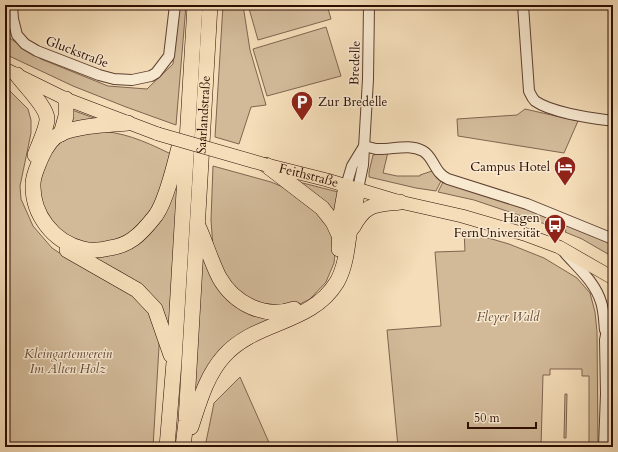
<svg xmlns="http://www.w3.org/2000/svg" width="618" height="452" viewBox="0 0 618 452" font-family="Cardo,serif">
  <rect width="100%" height="100%" fill="#f4ddb8"/>
  <filter id="stains"><feTurbulence type="fractalNoise" baseFrequency=".005" numOctaves="4"/><feColorMatrix values="0 0 0 0 .2 0 0 0 0 .09 0 0 0 0 .02 0 0 0 .5 -.17"/></filter>
  <radialGradient id="worn" r=".72"><stop offset=".6" stop-color="#630" stop-opacity="0"/><stop offset="1" stop-color="#630" stop-opacity=".3"/></radialGradient>
  <g fill="#d2ba99" stroke="#80644e">
    <path d="M179,5H186L176,125L126,107L73,86L5,54V35L41,59L108,86L147,89L173,64Z"/>
    <path d="M223,5H243L250,50L266,105L251,107L239,144L215,137Z"/>
    <path d="M248,5H327L331,19L258,40Z"/>
    <path d="M326,27L341,76L267,96L253,49Z"/>
    <path d="M5,86L28,109L31,120V133L20,186L21,199L33,226L52,248L70,260L129,293L140,302L148,311L159,339V347L153,447H5Z"/>
    <path d="M525,109L578,121L564,153L458,136L457,119L517,115Z"/>
    <path d="M72,110L102,121L70,127Z"/>
    <path d="M91,130C124,132 142,140 171,154L157,200L145,221L127,236L96,246L65,238L37,201L41,162L62,139Z"/>
    <path d="M388,152L383,173L397,176H420V175L432,171L441,181L436,191L416,188L369,177V172L373,155Z"/>
    <path d="M213,166L271,182L290,190L311,201L331,227L335,254L334,263L326,282L310,299L300,304L289,308L254,304L228,282L213,248L211,220Z"/>
    <path d="M179,170L170,334L136,282L119,271L93,257L121,252Z"/>
    <path d="M291,180L338,192L336,216Z"/>
    <path d="M443,182L528,208L560,221L557,228L474,200L438,192Z"/>
    <path d="M563,223L613,244V257L582,239L565,232L566,230L561,228Z"/>
    <path d="M464,231L509,244L544,258L577,278L590,293L595,312L597,332L598,447H557L559,445L589,446V376H582V369H550V375H543L541,447H398L387,330L441,326L435,252L465,251Z"/>
    <path d="M202,247L210,270L275,319L252,328L194,403Z"/>
    <path d="M240,377L271,447H205L214,403Z"/>
    <path d="M565,394H567L566,438H564Z"/>
  </g>
  <g fill="none" stroke-linecap="round" stroke-linejoin="round">
    <g stroke="#5f4130" stroke-width="12">
      <g id="minor">
        <path d="M12,5L13,19L17,35L25,44L37,51L99,75L114,79L132,80L151,76L156,73L169,56L175,5"/>
        <path d="M523,5L529,91C531,95 532,98 535,101C552,113 592,118 613,121"/>
        <path d="M364,146C368,147 372,148 376,149C392,150 409,143 423,151C434,157 434,173 448,179L527,204L613,239"/>
        <path d="M346,186L352,166L363,148"/>
        <path d="M358,189L363,165L368,79L369,5"/>
        <path d="M565,253C578,268 595,282 601,302C604,311 604,321 605,330"/>
        <path d="M604,447L606,394L605,340L608,325L613,314"/>
      </g>
    </g>
    <g stroke="#2d0d02" stroke-width="14">
      <g id="major">
        <path d="M5,69L66,99L158,134"/>
        <path id="s1" d="M267,165L327,180L400,202L462,216L524,234L559,247L613,278"/>
      </g>
    </g>
    <g stroke="#2d0d02" stroke-width="16">
      <g id="highway">
        <path d="M17,75C24,85 47,107 47,119C47,128 38,146 35,155"/>
        <path d="M128,123C106,125 83,125 62,133C52,137 45,149 41,158C38,166 33,175 33,184C32,214 53,242 83,249C91,251 102,250 110,248C117,247 126,244 133,239C142,233 149,224 156,215C167,199 175,163 180,143"/>
        <path d="M61,134L66,116V99"/>
        <path d="M266,165L322,208L333,222L339,235"/>
        <path d="M353,227C366,203 375,205 400,202"/>
        <path d="M199,228C206,244 211,261 219,277C234,304 265,319 294,309"/>
        <path d="M339,249L341,214L346,186"/>
        <path d="M67,250L137,290L155,309L171,355"/>
        <path d="M191,427C199,403 206,376 224,356C256,320 311,325 337,282C345,268 347,250 349,235C352,219 355,205 358,189"/>
        <path d="M167,447L174,362L195,5"/>
        <path id="s2" d="M183,447L186,421L210,5"/>
      </g>
    </g>
    <use href="#minor" stroke="#f8e9d1" stroke-width="10"/>
    <use href="#major" stroke="#f4ddb8" stroke-width="13"/>
    <use href="#highway" stroke="#f4ddb8" stroke-width="15"/>
    <g stroke="#2d0d02" stroke-width="14" stroke-linecap="butt">
      <path id="major-bridge" d="M158,134L266,165"/>
    </g>
    <use href="#major-bridge" stroke="#f4ddb8" stroke-width="13"/>
  </g>
  <defs>
    <g id="parking-pin" transform="scale(1.15)"><path d="M0 17L-7.5 6A9.5 9.5 0 1 1 7.5 6Z" fill="#8f2418" stroke="#f8e9d1"/><path d="M-3.5-5.5H1a3.5 3.5 0 0 1 0 7H-1V5.5H-3.5ZM-1-3.4V-.6H.8a1.4 1.4 0 0 0 0-2.8Z" fill="#fff"/></g>
    <g id="hotel-pin" transform="scale(1.15)"><path d="M0 17L-7.5 6A9.5 9.5 0 1 1 7.5 6Z" fill="#8f2418" stroke="#f8e9d1"/><path d="M-6-4.5h1.5V1H6V5H4.5V3h-9V5H-6ZM-4 0a1.8 1.8 0 1 1 3.6 0ZM.5 0V-2.5h3Q6-2.5 6 0Z" fill="#fff"/></g>
    <g id="bus-pin" transform="scale(1.15)"><path d="M0 17L-7.5 6A9.5 9.5 0 1 1 7.5 6Z" fill="#8f2418" stroke="#f8e9d1"/><path d="M-5-6H5V4H4V6H2V4H-2V6H-4V4H-5ZM-3.5-4V0h7V-4ZM-3.5 1.2v1.5H-2V1.2ZM2 1.2v1.5H3.5V1.2Z" fill="#fff"/></g>
  </defs>
  <g fill-rule="evenodd">
    <use href="#parking-pin" x="302" y="102"/>
    <use href="#hotel-pin" x="565" y="167"/>
    <use href="#bus-pin" x="555" y="225"/>
  </g>
  <g text-anchor="middle" dominant-baseline="central" stroke-width="3" stroke-linejoin="round" paint-order="stroke">
    <g font-size="13" fill="#2d0d02" stroke="#f8e9d1">
      <text transform="translate(77 52) rotate(21)">Gluckstraße</text>
      <text transform="translate(355 63) rotate(-88)">Bredelle</text>
      <text stroke="none"><textPath href="#s2" startOffset="333">Saarlandstraße</textPath></text>
      <text stroke="none"><textPath href="#s1" startOffset="43">Feithstraße</textPath></text>
    </g>
    <g font-size="13" fill="#2d0d02" stroke="#f8e9d1" text-anchor="end">
      <text x="318" y="102" text-anchor="start">Zur Bredelle</text>
      <text x="550" y="167">Campus Hotel</text>
      <text x="540" y="218">Hagen<tspan x="540" dy="15">FernUniversität</tspan></text>
    </g>
    <g font-size="13" font-style="italic" fill="#674a37" stroke="#f8e9d1">
      <text x="508" y="317">Fleyer Wald</text>
      <text x="68" y="354">Kleingartenverein<tspan x="68" dy="15">Im Alten Holz</tspan></text>
    </g>
  </g>
  <rect width="618" height="452" fill="none" stroke="#f4ddb8" stroke-width="20"/>
  <rect x="6" y="6" width="606" height="440" fill="none" stroke="#2d0d02" stroke-width="2"/>
  <rect x="10" y="10" width="598" height="432" fill="none" stroke="#2d0d02"/>
  <path d="M468 422v6h68v-6" fill="none" stroke="#2d0d02" stroke-width="2"/>
  <text x="474" y="422" font-size="12" fill="#2d0d02" stroke="#f8e9d1" stroke-width="3" paint-order="stroke">50 m</text>
  <rect width="100%" height="100%" filter="url(#stains)"/>
  <rect width="100%" height="100%" fill="url(#worn)"/>
</svg>
